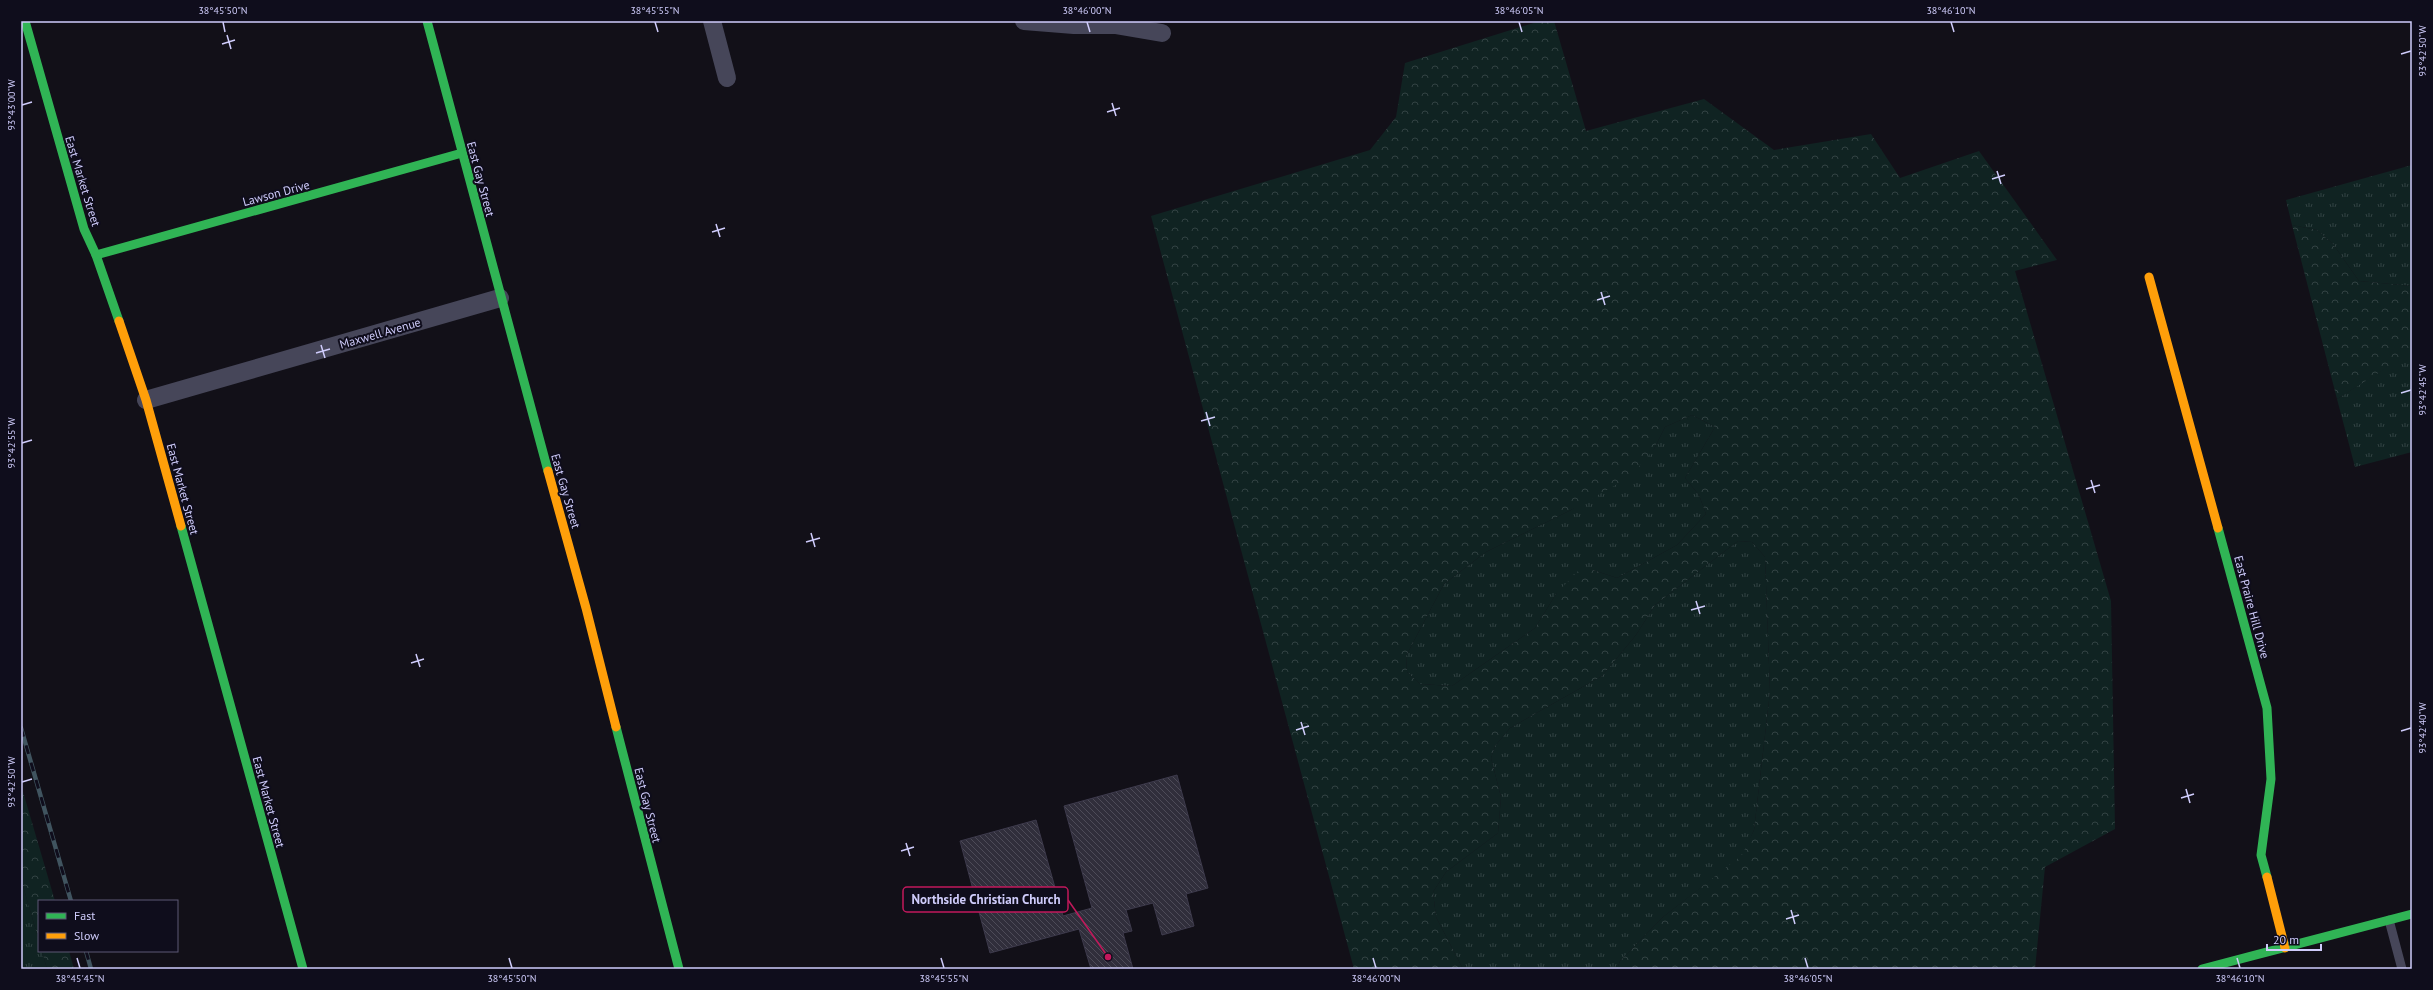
<svg xmlns="http://www.w3.org/2000/svg" width="2433" height="990" viewBox="0 0 2433 990" font-family="'PT Sans',sans-serif">
  <defs>
    <pattern id="grass-tufts" width="24" height="20" patternUnits="userSpaceOnUse"><rect width="24" height="20" fill="#102322"/><path d="M3 7l-1-3M5 7V3M7 7l1-3M15 17l-1-3M17 17v-4M19 17l1-3" fill="none" stroke="#324243"/></pattern>
    <pattern id="forest-crowns" width="20" height="18" patternUnits="userSpaceOnUse"><rect width="20" height="18" fill="#102322"/><path d="M2 6a3 3 0 1 1 6 0M12 15a3 3 0 1 1 6 0" fill="none" stroke="#324243"/></pattern>
    <pattern id="building-back-hatch" width="6" height="6" patternUnits="userSpaceOnUse"><rect width="6" height="6" fill="#302e3b"/><path d="M-1 5l2 2M0 0l6 6M5-1l2 2" fill="none" stroke="#4d4b58"/></pattern>
  </defs>
  <rect width="100%" height="100%" fill="#121018"/>
  <g fill="url(#grass-tufts)">
    <path d="M2412,165V286L2359,281L2333,244L2317,230L2292,225L2286,200Z"/>
    <path d="M2412,351V452L2355,467L2337,399Z"/>
    <path d="M1692,415L1715,427L1685,478L1699,495L1706,514L1677,545L1617,578L1593,570L1556,594L1535,628L1452,686L1420,684L1407,672L1406,656L1444,584L1486,552L1571,510L1654,449L1665,427Z"/>
    <path d="M1738,541L1752,542L1765,557L1770,692L1754,830L1743,855L1663,917L1620,961L1617,969H1463L1436,917L1433,892L1446,872L1498,833L1501,797L1491,758L1495,746L1510,728L1602,676L1636,635L1655,605Z"/>
    <path d="M21,879L39,941V951H42L47,969H21Z"/>
  </g>
  <g fill="url(#forest-crowns)" fill-rule="evenodd">
    <path d="M1540,21H1554L1586,131L1704,99L1774,150L1871,134L1900,178L1979,151L2057,260L2015,271L2111,601L2115,829L2045,867L2035,969H1617L1620,961L1663,917L1742,855L1754,830L1770,692L1765,557L1752,542L1738,541L1655,605L1636,635L1602,676L1510,728L1495,746L1491,758L1501,797L1498,833L1446,872L1433,892L1436,917L1463,969H1354L1151,216L1370,150L1396,117L1405,63ZM1692,415L1715,427L1685,478L1699,495L1706,514L1677,545L1617,578L1593,570H1579L1556,594L1535,628L1452,686L1420,684L1407,672L1406,656L1444,584L1486,552L1571,510L1630,477L1654,449L1665,427Z"/>
    <path d="M2292,225L2317,230L2333,244L2359,281L2412,286V352L2337,399Z"/>
    <path d="M21,785L55,901H39V941L21,879Z"/>
    <path d="M42,951H69L74,969H47Z"/>
  </g>
  <path fill="url(#building-back-hatch)" stroke="#3d3a4c" d="M1177,775L1208,888L1186,894L1194,926L1162,935L1153,903L1126,910L1132,931L1123,933L1133,969H1091L1079,929L990,953L960,841L1036,820L1063,916L1092,908L1064,806Z"/>
  <g fill="none" stroke-linecap="round" stroke-linejoin="round">
    <path stroke="#464659" stroke-width="9" d="M2389,920L2402,969"/>
    <g stroke="#464659" stroke-width="18">
      <path d="M712,21L727,78"/>
      <path d="M1024,21L1074,25H1115L1162,33"/>
      <path d="M146,400L500,298"/>
    </g>
    <g stroke="#30b455" stroke-width="9">
      <path d="M25,21L84,229L96,255L119,321"/>
      <path d="M427,21L548,471"/>
      <path d="M96,255L462,153"/>
      <path d="M181,526L303,969"/>
      <path d="M2218,528L2267,708L2271,779L2261,855L2267,877"/>
      <path d="M616,727L679,969"/>
      <path d="M2202,969L2412,914"/>
    </g>
    <g stroke="#ff9f0a" stroke-width="9">
      <path d="M2149,277L2218,528"/>
      <path d="M119,321L146,400L181,526"/>
      <path d="M548,471L586,608L616,727"/>
      <path d="M2267,877L2285,948"/>
    </g>
    <g stroke="#40545f" stroke-width="4.5">
      <g id="rail">
        <path d="M21,728L71,901"/>
        <path d="M86,951L91,969"/>
      </g>
    </g>
    <use href="#rail" stroke="#0f0d1c" stroke-width="3" stroke-dasharray="9" stroke-linecap="butt"/>
  </g>
  <path fill="none" stroke="#cfccfb" stroke-width="1.5" d="M223,22L225,32M655,22L658,32M1087,22L1090,32M1519,22L1522,32M1951,22L1954,32M227,35L231,49M222,44L235,40M2401,54L2411,51M1112,103L1116,116M22,105L32,102M1107,112L1120,108M1997,171L2001,184M1992,179L2005,175M716,224L720,237M712,232L725,228M1601,292L1605,305M1597,300L1610,296M321,345L325,358M316,353L330,349M2401,393L2411,390M1206,412L1210,426M1201,421L1215,417M22,443L32,440M2091,480L2095,493M2086,489L2100,485M811,533L815,547M806,542L820,538M1696,601L1700,614M1691,610L1705,606M416,654L420,667M411,663L424,659M1301,722L1305,735M1296,730L1309,726M2401,731L2411,728M22,782L32,779M2186,789L2190,803M2181,798L2194,794M906,843L910,856M901,851L914,847M1791,910L1795,924M1786,919L1799,915M77,958L80,968M509,958L512,968M941,958L944,968M1373,958L1376,968M1805,958L1808,968M2237,958L2240,968"/>
  <g text-anchor="middle" dominant-baseline="central" stroke-width="4" stroke-linejoin="round" paint-order="stroke">
    <g font-size="12" fill="#cfccfb" stroke="#0f0d1c">
      <text transform="translate(481 179) rotate(75)">East Gay Street</text>
      <text transform="translate(83 181) rotate(73)">East Market Street</text>
      <text transform="translate(276 193) rotate(-15)">Lawson Drive</text>
      <text transform="translate(380 333) rotate(-16)">Maxwell Avenue</text>
      <text transform="translate(183 489) rotate(75)">East Market Street</text>
      <text transform="translate(566 491) rotate(74)">East Gay Street</text>
      <text transform="translate(2252 607) rotate(75)">East Praire Hill Drive</text>
      <text transform="translate(269 802) rotate(75)">East Market Street</text>
      <text transform="translate(648 805) rotate(76)">East Gay Street</text>
    </g>
  </g>
  <path fill="none" stroke="#c2185b" stroke-width="1.5" d="M1108 957L1068 900"/>
  <circle fill="#c2185b" stroke="#0f0d1c" stroke-width="1.5" cx="1108" cy="957" r="4"/>
  <rect fill="#0f0d1c" stroke="#c2185b" stroke-width="1.5" x="903" y="887" width="165" height="25" rx="4"/>
  <g font-size="13" text-anchor="middle" font-weight="bold" fill="#cfccfb">
    <text x="986" y="904">Northside Christian Church</text>
  </g>
  <rect width="2433" height="990" fill="none" stroke="#0f0d1c" stroke-width="44"/>
  <rect x="38" y="900" width="140" height="52" fill="#0f0d1c" stroke="#5c5975"/>
  <rect x="46" y="913" width="20" height="6" fill="#30b455" stroke="#5c5975"/>
  <text x="74" y="920" font-size="12" fill="#cfccfb">Fast</text>
  <rect x="46" y="933" width="20" height="6" fill="#ff9f0a" stroke="#5c5975"/>
  <text x="74" y="940" font-size="12" fill="#cfccfb">Slow</text>
  <path d="M2267 944v6h54v-6" fill="none" stroke="#cfccfb" stroke-width="2"/>
  <text x="2273" y="944" font-size="12" fill="#cfccfb" stroke="#0f0d1c" stroke-width="3" paint-order="stroke">20 m</text>
  <rect x="22" y="22" width="2389" height="946" fill="none" stroke="#cfccfb" stroke-width="1.5"/>
  <g font-size="10" text-anchor="middle" fill="#cfccfb">
    <text x="223" y="14">38°45'50"N</text>
    <text x="655" y="14">38°45'55"N</text>
    <text x="1087" y="14">38°46'00"N</text>
    <text x="1519" y="14">38°46'05"N</text>
    <text x="1951" y="14">38°46'10"N</text>
    <text transform="translate(2422 51) rotate(-90)" y="4">93°42'50"W</text>
    <text transform="translate(11 105) rotate(-90)" y="4">93°43'00"W</text>
    <text transform="translate(2422 390) rotate(-90)" y="4">93°42'45"W</text>
    <text transform="translate(11 443) rotate(-90)" y="4">93°42'55"W</text>
    <text transform="translate(2422 728) rotate(-90)" y="4">93°42'40"W</text>
    <text transform="translate(11 782) rotate(-90)" y="4">93°42'50"W</text>
    <text x="80" y="982">38°45'45"N</text>
    <text x="512" y="982">38°45'50"N</text>
    <text x="944" y="982">38°45'55"N</text>
    <text x="1376" y="982">38°46'00"N</text>
    <text x="1808" y="982">38°46'05"N</text>
    <text x="2240" y="982">38°46'10"N</text>
  </g>
</svg>
